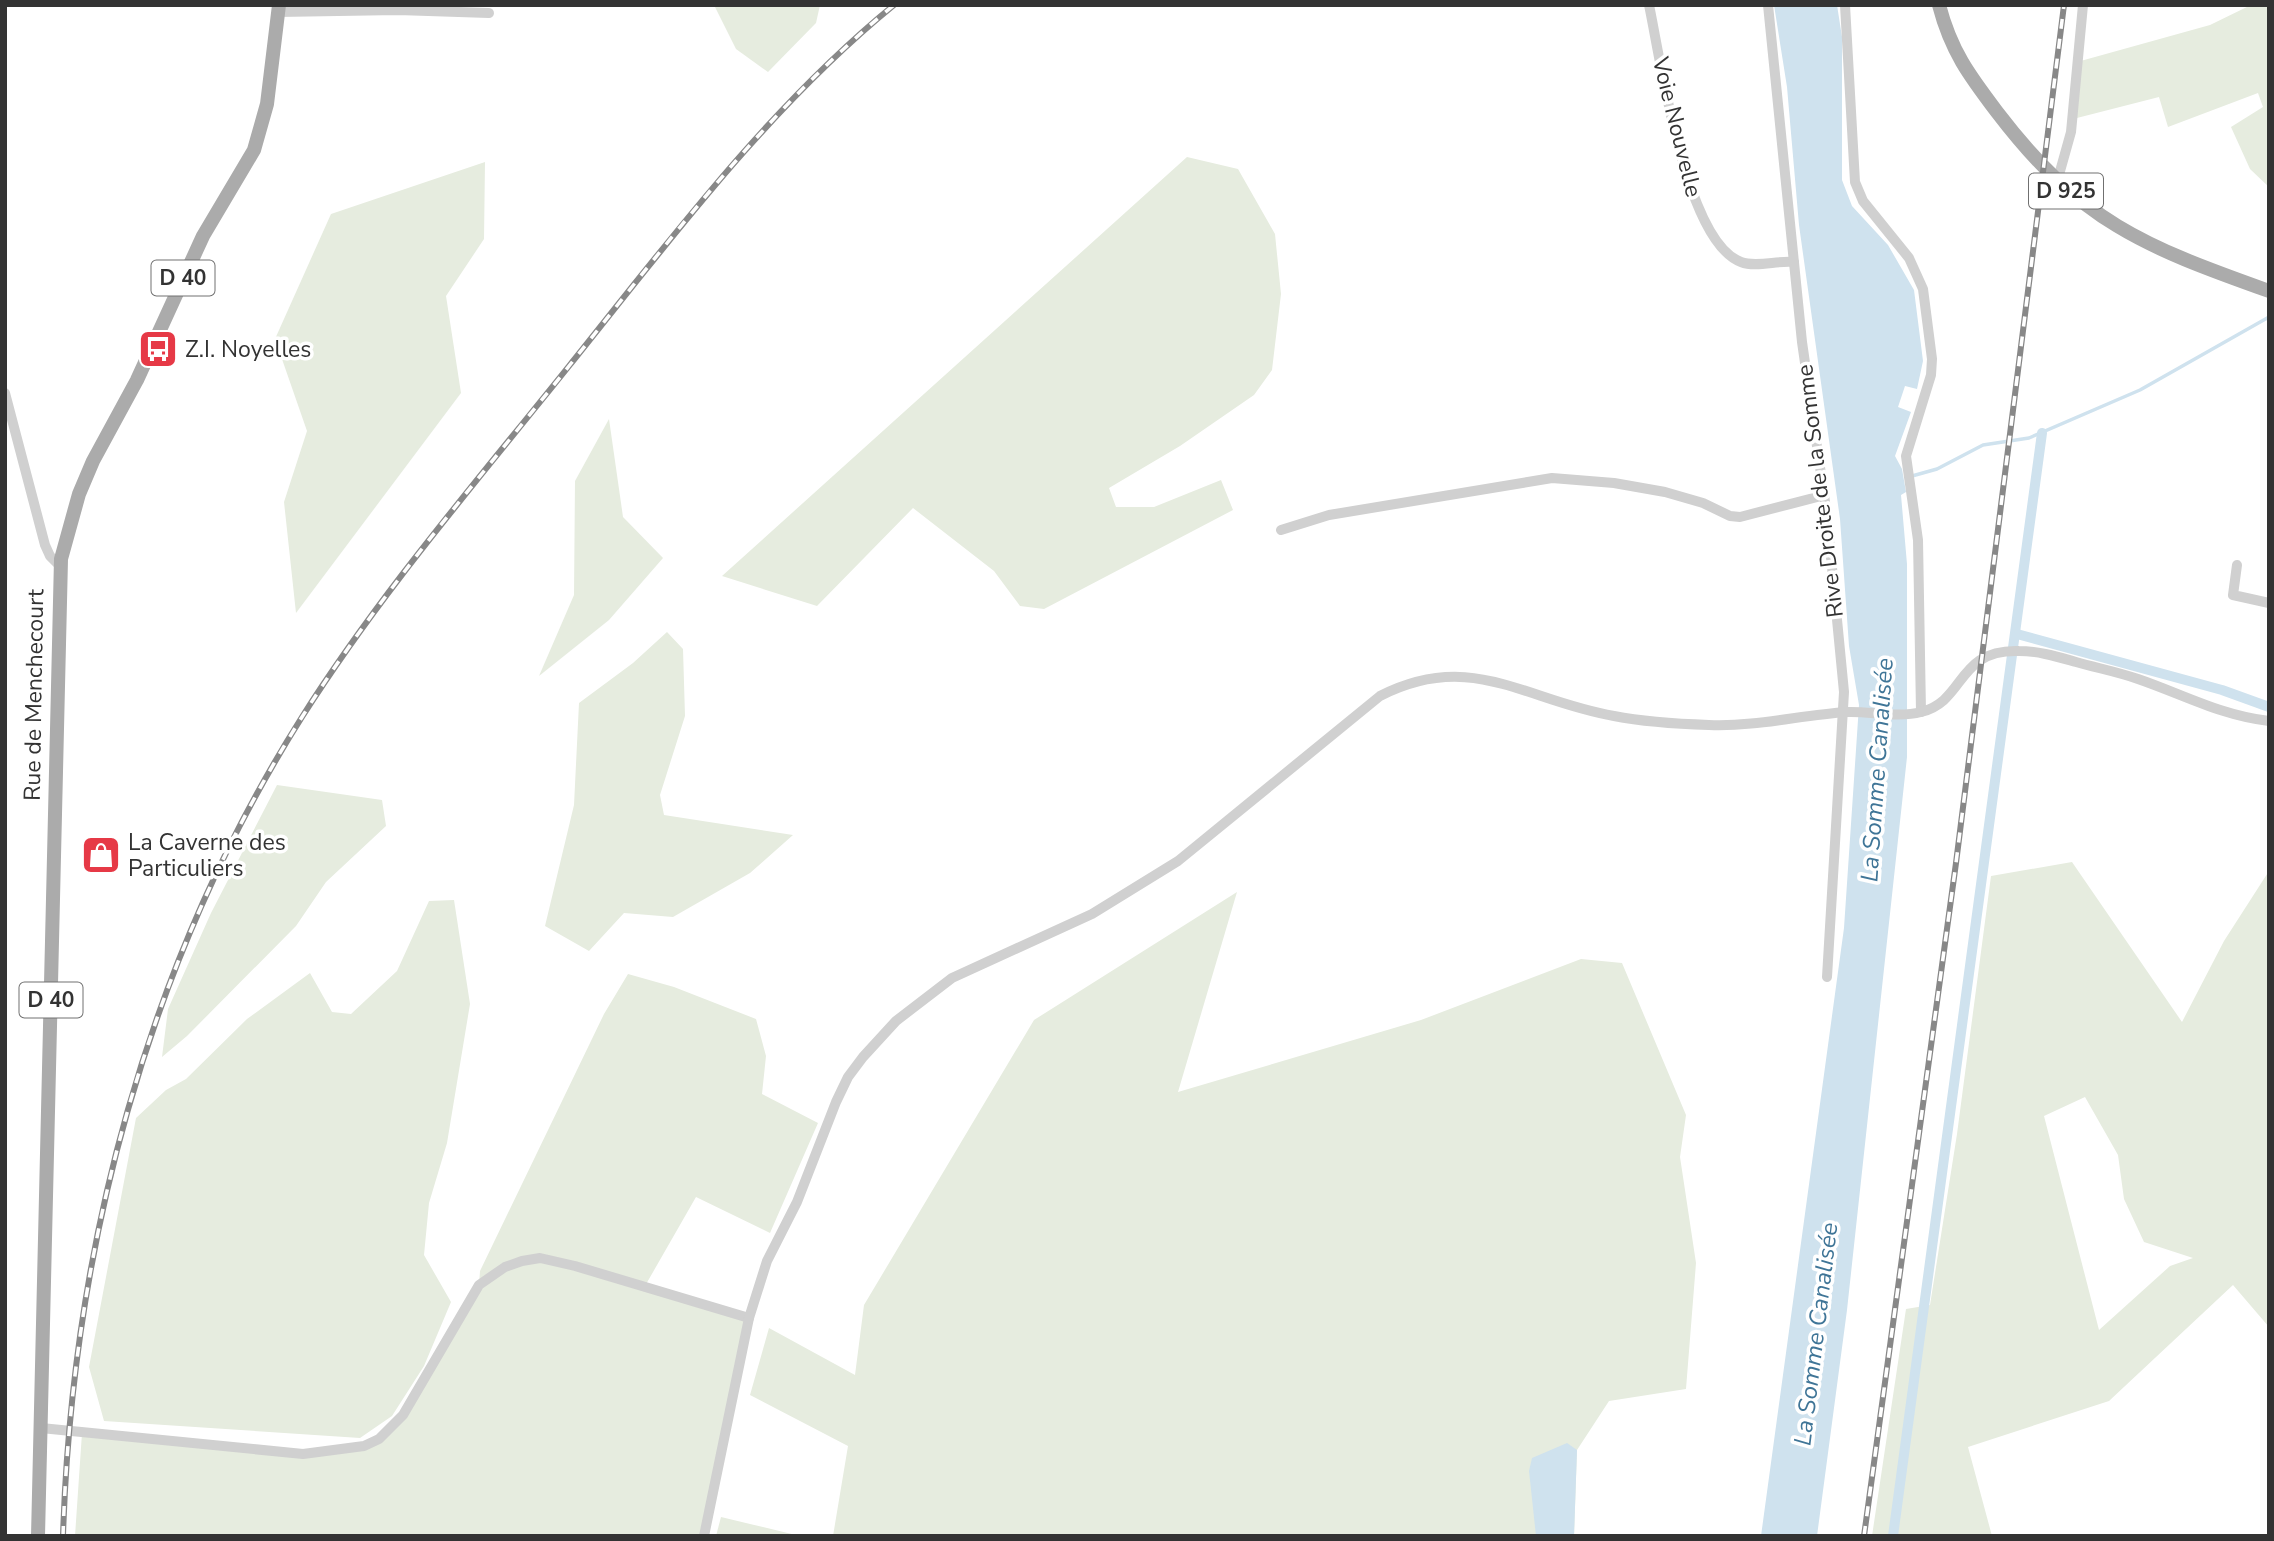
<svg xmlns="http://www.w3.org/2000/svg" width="2274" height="1541" viewBox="0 0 2274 1541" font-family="'Nunito Sans',sans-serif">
  <rect width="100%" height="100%" fill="#fff"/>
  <g fill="#e6ecdf" fill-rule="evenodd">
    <path d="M714,5H820L816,23L768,72L736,49Z"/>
    <path d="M2251,5H2269V187L2250,169L2231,127L2263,107L2258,93L2168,127L2159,97L2073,119L2077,62L2210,25Z"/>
    <path d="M1187,157L1238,169L1275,234L1281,294L1272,370L1254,395L1180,446L1109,488L1116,507H1154L1221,480L1233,510L1044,609L1020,606L994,571L913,508L817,606L722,576Z"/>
    <path d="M485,162L484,239L446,296L461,393L296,613L284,502L307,431L275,339L331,214Z"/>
    <path d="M609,419L623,517L663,558L609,620L539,676L574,595L575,481Z"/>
    <path d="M667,632L683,649L685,716L660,795L664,815L793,835L750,873L673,917L624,913L589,951L545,926L574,805L579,703L633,663Z"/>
    <path d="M277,785L382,800L386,826L326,882L296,926L187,1036L162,1057L168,1009L211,913Z"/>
    <path d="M2072,862L2182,1022L2224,941L2269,871V1327L2233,1285L2109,1401L1968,1447L1992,1536H1872L1906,1309L1930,1305L1957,1134L1991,876ZM2085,1097L2118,1155L2124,1199L2144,1242L2193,1258L2170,1266L2099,1330L2044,1116Z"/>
    <path d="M1237,892L1178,1092L1421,1020L1581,959L1622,963L1686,1115L1680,1157L1696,1263L1686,1389L1609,1401L1577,1450L1574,1536H833L848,1446L750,1395L769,1328L855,1375L864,1305L1034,1020Z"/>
    <path d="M454,900L470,1004L447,1143L429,1203L424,1255L451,1302L424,1366L392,1416L360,1438L104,1421L89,1367L136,1118L166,1090L186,1079L247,1019L310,973L332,1012L351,1014L397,971L429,901Z"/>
    <path d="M628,974L674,987L756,1019L766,1056L762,1094L818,1123L770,1233L696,1197L645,1286L749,1318L704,1536H75L82,1433L283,1452L364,1446L403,1415L479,1285L480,1271L604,1014Z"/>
    <path d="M721,1517L800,1536H716Z"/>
  </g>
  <g fill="#cfe2ee">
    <path d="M1774,5H1837L1842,37V180L1852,206L1888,245L1914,290L1923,361L1917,389L1905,386L1898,407L1911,412L1895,456L1902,469L1906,492L1901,495L1907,564V757L1847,1310L1817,1536H1761L1844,928L1859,705L1849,646L1840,519L1799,225L1787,87Z"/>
    <path d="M1567,1443L1577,1450L1574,1536H1536L1529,1471L1532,1458Z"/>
  </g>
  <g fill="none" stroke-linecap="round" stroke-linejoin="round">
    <path stroke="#cfe2ee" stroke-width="3.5" d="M1912,476L1937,469L1983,445L2029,438L2140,390L2269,317"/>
    <g stroke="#cfe2ee" stroke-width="10">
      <path d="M2017,634L2222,690L2269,707"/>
      <path d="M1893,1536L2042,433"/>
    </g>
    <g stroke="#d0d0d0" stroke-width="10">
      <path d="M1649,5C1661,61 1685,241 1741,262C1756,268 1778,260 1794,262"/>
      <path d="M1768,5L1802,342L1827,516L1844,692L1827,977"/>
      <path d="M1845,5L1855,182L1863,201L1909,258L1923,289L1932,359L1931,375L1906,456L1918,540L1921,712"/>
      <path d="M278,12L398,10L489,13"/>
      <path d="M2057,182L2071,132L2083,5"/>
      <path d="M5,393L45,545L50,556L60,566"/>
      <path d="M1281,530L1329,515L1552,478L1614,483L1665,492L1703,503L1730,516L1740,517L1825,495"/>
      <path d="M2237,565L2233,595L2269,603"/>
      <path d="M41,1428L303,1454L364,1446L379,1439L403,1415L479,1285L505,1267L522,1261L540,1258L575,1266L749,1318"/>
      <path d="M704,1536L749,1318L767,1261L797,1202L836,1102L848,1077L863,1057L896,1021L952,978L1092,914L1178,861L1380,696C1472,649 1525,701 1614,716C1645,722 1678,724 1709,725C1755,727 1801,715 1847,712C1870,711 1898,718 1921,712C1966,701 1956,649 2019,651C2039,651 2058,657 2076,662C2097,668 2118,672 2138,679C2182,694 2222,716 2269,721"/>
    </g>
    <g stroke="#ababab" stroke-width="14">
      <path d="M1939,5C1951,51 1969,75 1997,112C2081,222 2143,246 2269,291"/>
      <path d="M38,1536L61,559L79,494L93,461L137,380L203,236L254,150L267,104L279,5"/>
    </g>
    <g stroke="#888" stroke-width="6">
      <g id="rail">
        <path d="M63,1536C72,1247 147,963 302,717C381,592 478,480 569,366C670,240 768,108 894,5"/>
        <path d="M1864,1536L1956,863L2064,5"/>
      </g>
    </g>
    <use href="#rail" stroke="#fff" stroke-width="3.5" stroke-dasharray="10" stroke-linecap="butt"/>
  </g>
  <defs>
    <g id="bus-square" transform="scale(2.0125)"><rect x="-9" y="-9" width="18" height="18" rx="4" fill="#e63946" stroke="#fff"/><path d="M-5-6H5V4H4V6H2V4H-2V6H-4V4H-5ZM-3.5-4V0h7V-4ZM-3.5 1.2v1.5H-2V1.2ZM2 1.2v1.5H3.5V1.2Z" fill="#fff"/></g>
    <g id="shop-square" transform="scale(2.0125)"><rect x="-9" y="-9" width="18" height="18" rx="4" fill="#e63946" stroke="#fff"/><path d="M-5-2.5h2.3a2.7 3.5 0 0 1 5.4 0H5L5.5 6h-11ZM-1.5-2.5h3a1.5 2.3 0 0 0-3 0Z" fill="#fff"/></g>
  </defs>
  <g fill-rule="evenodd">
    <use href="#bus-square" x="158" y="349"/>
    <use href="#shop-square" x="101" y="855"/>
  </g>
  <g text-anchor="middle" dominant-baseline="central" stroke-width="7" stroke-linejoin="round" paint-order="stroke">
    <g fill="#fff" stroke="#707070" stroke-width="2">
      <rect x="2029" y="173.5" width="74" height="35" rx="5"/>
      <rect x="151.5" y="260.5" width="63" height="35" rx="5"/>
      <rect x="19.5" y="982.5" width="63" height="35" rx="5"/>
    </g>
    <g font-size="21" font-weight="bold" fill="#333">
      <text x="2066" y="191">D 925</text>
      <text x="183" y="278">D 40</text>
      <text x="51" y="1000">D 40</text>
    </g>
    <g font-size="23" fill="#333" stroke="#fff">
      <text transform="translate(1677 127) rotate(76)">Voie Nouvelle</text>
      <text transform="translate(1820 491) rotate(-97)">Rive Droite de la Somme</text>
      <text transform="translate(34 695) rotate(-89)">Rue de Menchecourt</text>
    </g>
    <g font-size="23" fill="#333" stroke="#fff" text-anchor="start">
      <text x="185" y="349">Z.I. Noyelles</text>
      <text x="128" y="842">La Caverne des<tspan x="128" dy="26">Particuliers</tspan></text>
    </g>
    <g font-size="24" font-style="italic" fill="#3f7597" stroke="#fff">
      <text transform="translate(1877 770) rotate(-86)">La Somme Canalisée</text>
      <text transform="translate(1816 1334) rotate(-83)">La Somme Canalisée</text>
    </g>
  </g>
  <rect width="2274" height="1541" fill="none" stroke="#333333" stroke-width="14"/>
</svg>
